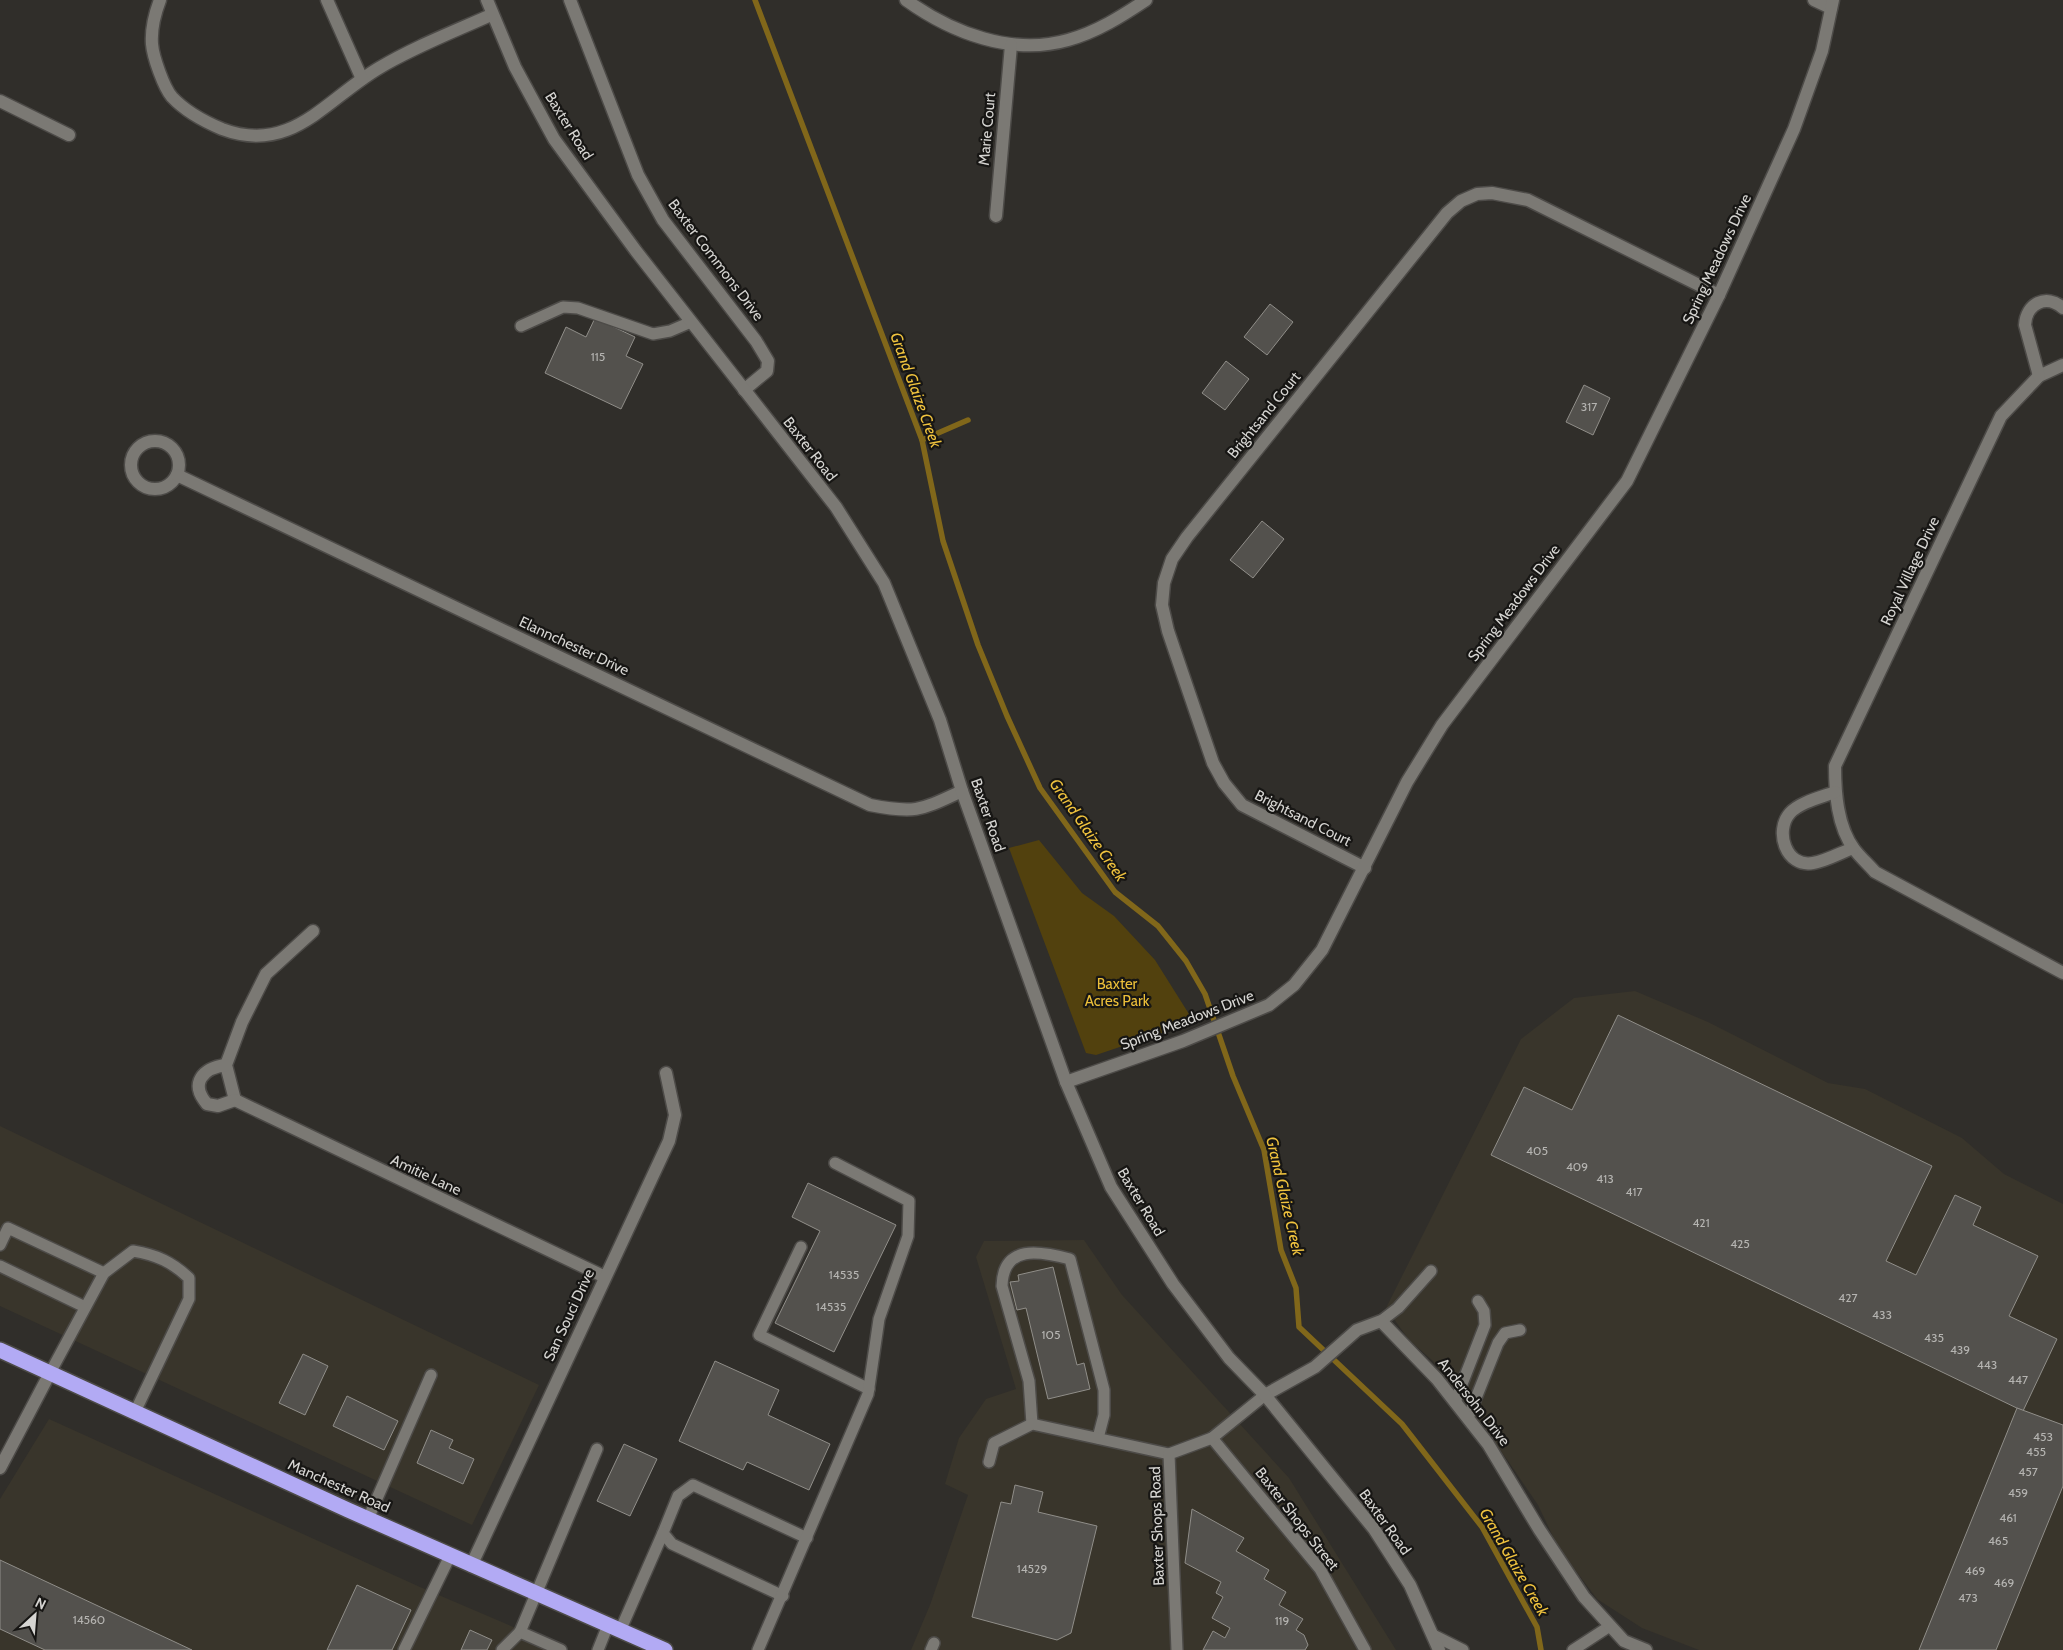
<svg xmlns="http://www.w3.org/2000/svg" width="2063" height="1650" viewBox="0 0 2063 1650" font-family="Cabin,sans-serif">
  <rect width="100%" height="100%" fill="#302e2a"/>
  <g fill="#39352b">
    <path d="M1635,991L1708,1022L1828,1083L1865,1089L1962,1138L2004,1174L2063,1204V1650H1699L1642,1628L1597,1599L1558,1547L1538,1505L1508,1461L1433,1361L1409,1340L1386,1308L1521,1039L1574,998Z"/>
    <path d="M0,1126L539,1385L472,1525L0,1306Z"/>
    <path d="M1084,1240L1122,1295L1289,1478L1396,1650H911L930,1605L968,1495L945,1484L959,1438L986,1399L1016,1389L976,1257L984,1241Z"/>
    <path d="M49,1419L420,1587L567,1650H0V1499Z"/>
  </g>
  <path fill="#52410e" d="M1039,840L1082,893L1114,916L1155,960L1194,1022L1096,1055L1086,1053L1009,848Z"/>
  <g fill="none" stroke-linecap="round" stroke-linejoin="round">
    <g stroke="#81671a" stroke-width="5.5">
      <path d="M755,0L922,440L943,541L978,645L1007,716L1040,788L1115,892L1158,926L1186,961L1205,994L1233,1076L1264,1150L1281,1250L1296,1288L1299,1327L1402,1424L1482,1527L1537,1627L1541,1650"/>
      <path d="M922,440L968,420"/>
    </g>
  </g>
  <g fill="#53514d" stroke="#908e89">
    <path d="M1270,304L1293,322L1267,355L1244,337Z"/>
    <path d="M595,318L635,337L626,356L643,364L621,409L545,373L566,327L586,337Z"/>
    <path d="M1226,361L1249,379L1225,410L1202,393Z"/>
    <path d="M1584,385L1610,398L1593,435L1566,422Z"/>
    <path d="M1262,521L1284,539L1253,578L1230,560Z"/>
    <path d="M1618,1015L1932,1166L1886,1261L1916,1275L1955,1195L1981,1207L1973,1225L2038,1256L2009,1316L2057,1339L2023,1411L1491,1155L1524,1087L1572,1110Z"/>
    <path d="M808,1183L896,1225L834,1352L775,1323L820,1231L792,1217Z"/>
    <path d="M1053,1267L1077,1365L1084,1363L1090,1389L1048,1399L1026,1308L1017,1310L1010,1282L1019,1281L1018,1275Z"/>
    <path d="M303,1354L328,1366L305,1415L279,1403Z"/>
    <path d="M715,1361L779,1390L768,1415L830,1444L809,1490L747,1462L743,1470L679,1441Z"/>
    <path d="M347,1396L398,1421L384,1450L333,1426Z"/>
    <path d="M2017,1408L2063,1425V1486L1996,1650H1919Z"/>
    <path d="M431,1430L453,1440L449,1448L474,1459L463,1484L417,1463Z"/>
    <path d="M624,1444L657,1459L630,1516L597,1501Z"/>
    <path d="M1015,1485L1043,1492L1038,1512L1097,1526L1071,1633L1057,1640L972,1617L1001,1502L1011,1504Z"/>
    <path d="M1192,1509L1244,1538L1236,1551L1269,1570L1264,1579L1286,1592L1279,1605L1303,1619L1296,1630L1304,1635L1308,1645L1305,1650H1203L1213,1631L1225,1638L1230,1628L1212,1618L1223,1597L1216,1593L1221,1582L1185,1563Z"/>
    <path d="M0,1560L192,1650H45L0,1629Z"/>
    <path d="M357,1585L411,1610L392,1650H327Z"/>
    <path d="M470,1630L492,1640L487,1650H461Z"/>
  </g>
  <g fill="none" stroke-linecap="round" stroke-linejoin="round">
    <g stroke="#4d4b48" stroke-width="14">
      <g id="lane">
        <path d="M521,326L563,307L578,308L653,334L670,331L691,322"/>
        <path d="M0,1245L8,1228L104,1273"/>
        <path d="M801,1247L759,1335L869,1389"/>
        <path d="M0,1266L85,1307"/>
        <path d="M1381,1321L1398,1308L1431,1271"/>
        <path d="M50,1373L104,1273L133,1251C157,1255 172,1262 189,1278V1299L135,1412"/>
        <path d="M1455,1402L1485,1325L1484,1311L1478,1301"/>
        <path d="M1468,1418L1498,1343L1505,1333L1520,1330"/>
        <path d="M1032,1424L1029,1381L1002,1286C1003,1244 1040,1251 1070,1259L1104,1390V1415L1098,1438"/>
        <path d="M1212,1438L1320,1569L1365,1650"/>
        <path d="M989,1462L994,1443L1032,1424L1169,1454"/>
        <path d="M368,1519L431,1375"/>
        <path d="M783,1596L672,1544L663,1533L678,1496L693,1485L807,1538"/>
        <path d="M620,1631L663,1533"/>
        <path d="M1433,1635L1463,1650"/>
        <path d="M404,1650L450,1556"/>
        <path d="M502,1650L520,1632"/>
        <path d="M561,1650L520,1632L597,1449"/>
        <path d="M598,1650L608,1625"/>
        <path d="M758,1650L868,1394L879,1319L908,1236L909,1201L835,1163"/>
        <path d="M931,1650L934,1643"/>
        <path d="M1177,1650L1169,1454L1212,1438L1265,1395"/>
        <path d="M1573,1650L1610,1626"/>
      </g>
    </g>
    <g stroke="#4d4b48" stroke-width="15">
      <g id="street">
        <path d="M160,0C155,13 151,30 152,44C153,57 164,88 172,97C186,112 203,121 222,129C291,155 325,100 379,68C414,47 453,32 491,15"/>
        <path d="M327,0L362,79"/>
        <path d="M570,0L638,175L663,220L756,341L768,361L767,371L744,390"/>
        <path d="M906,0C952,33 1012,56 1068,40C1097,32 1122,16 1146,0"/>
        <path d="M1814,0L1831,8"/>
        <path d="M0,101L69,135"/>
        <path d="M996,216L1011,45"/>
        <path d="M2063,365L2039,376L2001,416L1835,766C1835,792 1837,826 1854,849C1860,857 1868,864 1875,872L2063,973"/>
        <path d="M2039,376L2025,325C2026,304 2046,293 2063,308"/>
        <circle cx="155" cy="465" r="24"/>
        <path d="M177,475L870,805C916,814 921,810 962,791"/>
        <path d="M1835,792C1822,797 1800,802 1790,813C1774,831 1786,868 1813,863C1826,861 1840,853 1853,848"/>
        <path d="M1365,868L1242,805L1224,783L1213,763L1168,631L1162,605L1164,583L1172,559L1187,537L1447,213L1461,201L1477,194L1492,193L1528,200L1719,295"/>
        <path d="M313,931L266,974L242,1022L226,1065L235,1100L605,1277"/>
        <path d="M226,1065C203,1068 189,1083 207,1104L218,1106L235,1100"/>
        <path d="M1066,1082L1183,1041L1269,1005L1294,985L1322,950L1407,782L1442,725L1627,481L1719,295L1794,129L1822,51L1833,0"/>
        <path d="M1265,1395L1315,1367L1357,1330L1381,1321L1437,1379L1488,1444L1539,1529L1584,1597L1624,1641L1646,1650"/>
        <path d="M0,1468L50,1373"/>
        <path d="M471,1566L669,1141L675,1115L666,1073"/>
      </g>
    </g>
    <g stroke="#4d4b48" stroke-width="15">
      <path id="secondary" d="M487,0L515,67L554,139L636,251L836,507L884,583L940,720L962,791L1066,1082L1111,1187L1173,1284L1229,1358L1265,1395L1374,1529L1410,1585L1439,1650"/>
    </g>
    <g stroke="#4d4b48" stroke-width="18">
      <path id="highway" d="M0,1350L348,1510L665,1650"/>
    </g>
    <use href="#lane" stroke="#7b7974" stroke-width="11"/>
    <use href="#street" stroke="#7b7974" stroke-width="12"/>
    <use href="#secondary" stroke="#7b7974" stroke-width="12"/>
    <use href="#highway" stroke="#b2aaf4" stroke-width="15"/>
  </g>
  <g text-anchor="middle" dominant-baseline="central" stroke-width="4.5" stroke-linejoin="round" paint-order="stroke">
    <g font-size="12" fill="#b5b4b1">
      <text x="598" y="356">115</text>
      <text x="1589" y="406">317</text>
      <text x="1537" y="1150">405</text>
      <text x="1577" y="1166">409</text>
      <text x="1605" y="1178">413</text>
      <text x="1634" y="1191">417</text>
      <text x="1701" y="1222">421</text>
      <text x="1740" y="1243">425</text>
      <text x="844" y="1274">14535</text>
      <text x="1848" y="1297">427</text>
      <text x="831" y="1306">14535</text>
      <text x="1882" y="1314">433</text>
      <text x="1051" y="1334">105</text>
      <text x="1934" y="1337">435</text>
      <text x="1960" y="1349">439</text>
      <text x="1987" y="1364">443</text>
      <text x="2018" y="1379">447</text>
      <text x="2043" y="1436">453</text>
      <text x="2036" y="1451">455</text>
      <text x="2028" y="1471">457</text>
      <text x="2018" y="1492">459</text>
      <text x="2008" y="1517">461</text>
      <text x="1998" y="1540">465</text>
      <text x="1032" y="1568">14529</text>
      <text x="1975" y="1570">469</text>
      <text x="2004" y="1582">469</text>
      <text x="1968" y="1597">473</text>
      <text x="89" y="1619">14560</text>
      <text x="1282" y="1620">119</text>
    </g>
    <g font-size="15" fill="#d6d5d2" stroke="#171614">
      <text transform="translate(569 126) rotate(58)">Baxter Road</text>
      <text transform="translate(987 129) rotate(-85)">Marie Court</text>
      <text transform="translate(1717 259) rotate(-65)">Spring Meadows Drive</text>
      <text transform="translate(716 260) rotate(53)">Baxter Commons Drive</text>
      <text transform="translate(1264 415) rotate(-51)">Brightsand Court</text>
      <text transform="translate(810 449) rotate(52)">Baxter Road</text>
      <text transform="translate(1910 571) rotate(-65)">Royal Village Drive</text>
      <text transform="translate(1514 603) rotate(-53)">Spring Meadows Drive</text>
      <text transform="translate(574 646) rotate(25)">Elannchester Drive</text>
      <text transform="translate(988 815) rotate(71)">Baxter Road</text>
      <text transform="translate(1303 818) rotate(27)">Brightsand Court</text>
      <text transform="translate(1187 1020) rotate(-21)">Spring Meadows Drive</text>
      <text transform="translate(426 1175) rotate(25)">Amitie Lane</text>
      <text transform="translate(1141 1202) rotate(59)">Baxter Road</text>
      <text transform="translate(569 1315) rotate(-65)">San Souci Drive</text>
      <text transform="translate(1474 1402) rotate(52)">Andersohn Drive</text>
      <text transform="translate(339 1486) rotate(24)">Manchester Road</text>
      <text transform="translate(1297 1519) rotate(52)">Baxter Shops Street</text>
      <text transform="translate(1385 1522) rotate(54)">Baxter Road</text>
      <text transform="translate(1157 1526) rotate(-92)">Baxter Shops Road</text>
    </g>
    <g font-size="15" fill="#ecbf39" stroke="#171614">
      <text x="1117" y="984">Baxter<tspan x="1117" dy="17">Acres Park</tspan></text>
    </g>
    <g font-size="16" font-style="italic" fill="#f0c33e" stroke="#171614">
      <text transform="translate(916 390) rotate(70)">Grand Glaize Creek</text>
      <text transform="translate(1088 830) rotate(55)">Grand Glaize Creek</text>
      <text transform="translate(1285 1196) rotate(77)">Grand Glaize Creek</text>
      <text transform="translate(1514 1562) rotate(60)">Grand Glaize Creek</text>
    </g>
  </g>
  <g transform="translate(35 1615) rotate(26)" stroke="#171614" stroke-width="4" paint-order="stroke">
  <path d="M0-4L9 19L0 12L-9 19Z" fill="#d6d5d2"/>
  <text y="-8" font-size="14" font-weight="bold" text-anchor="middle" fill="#d6d5d2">N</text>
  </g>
</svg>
